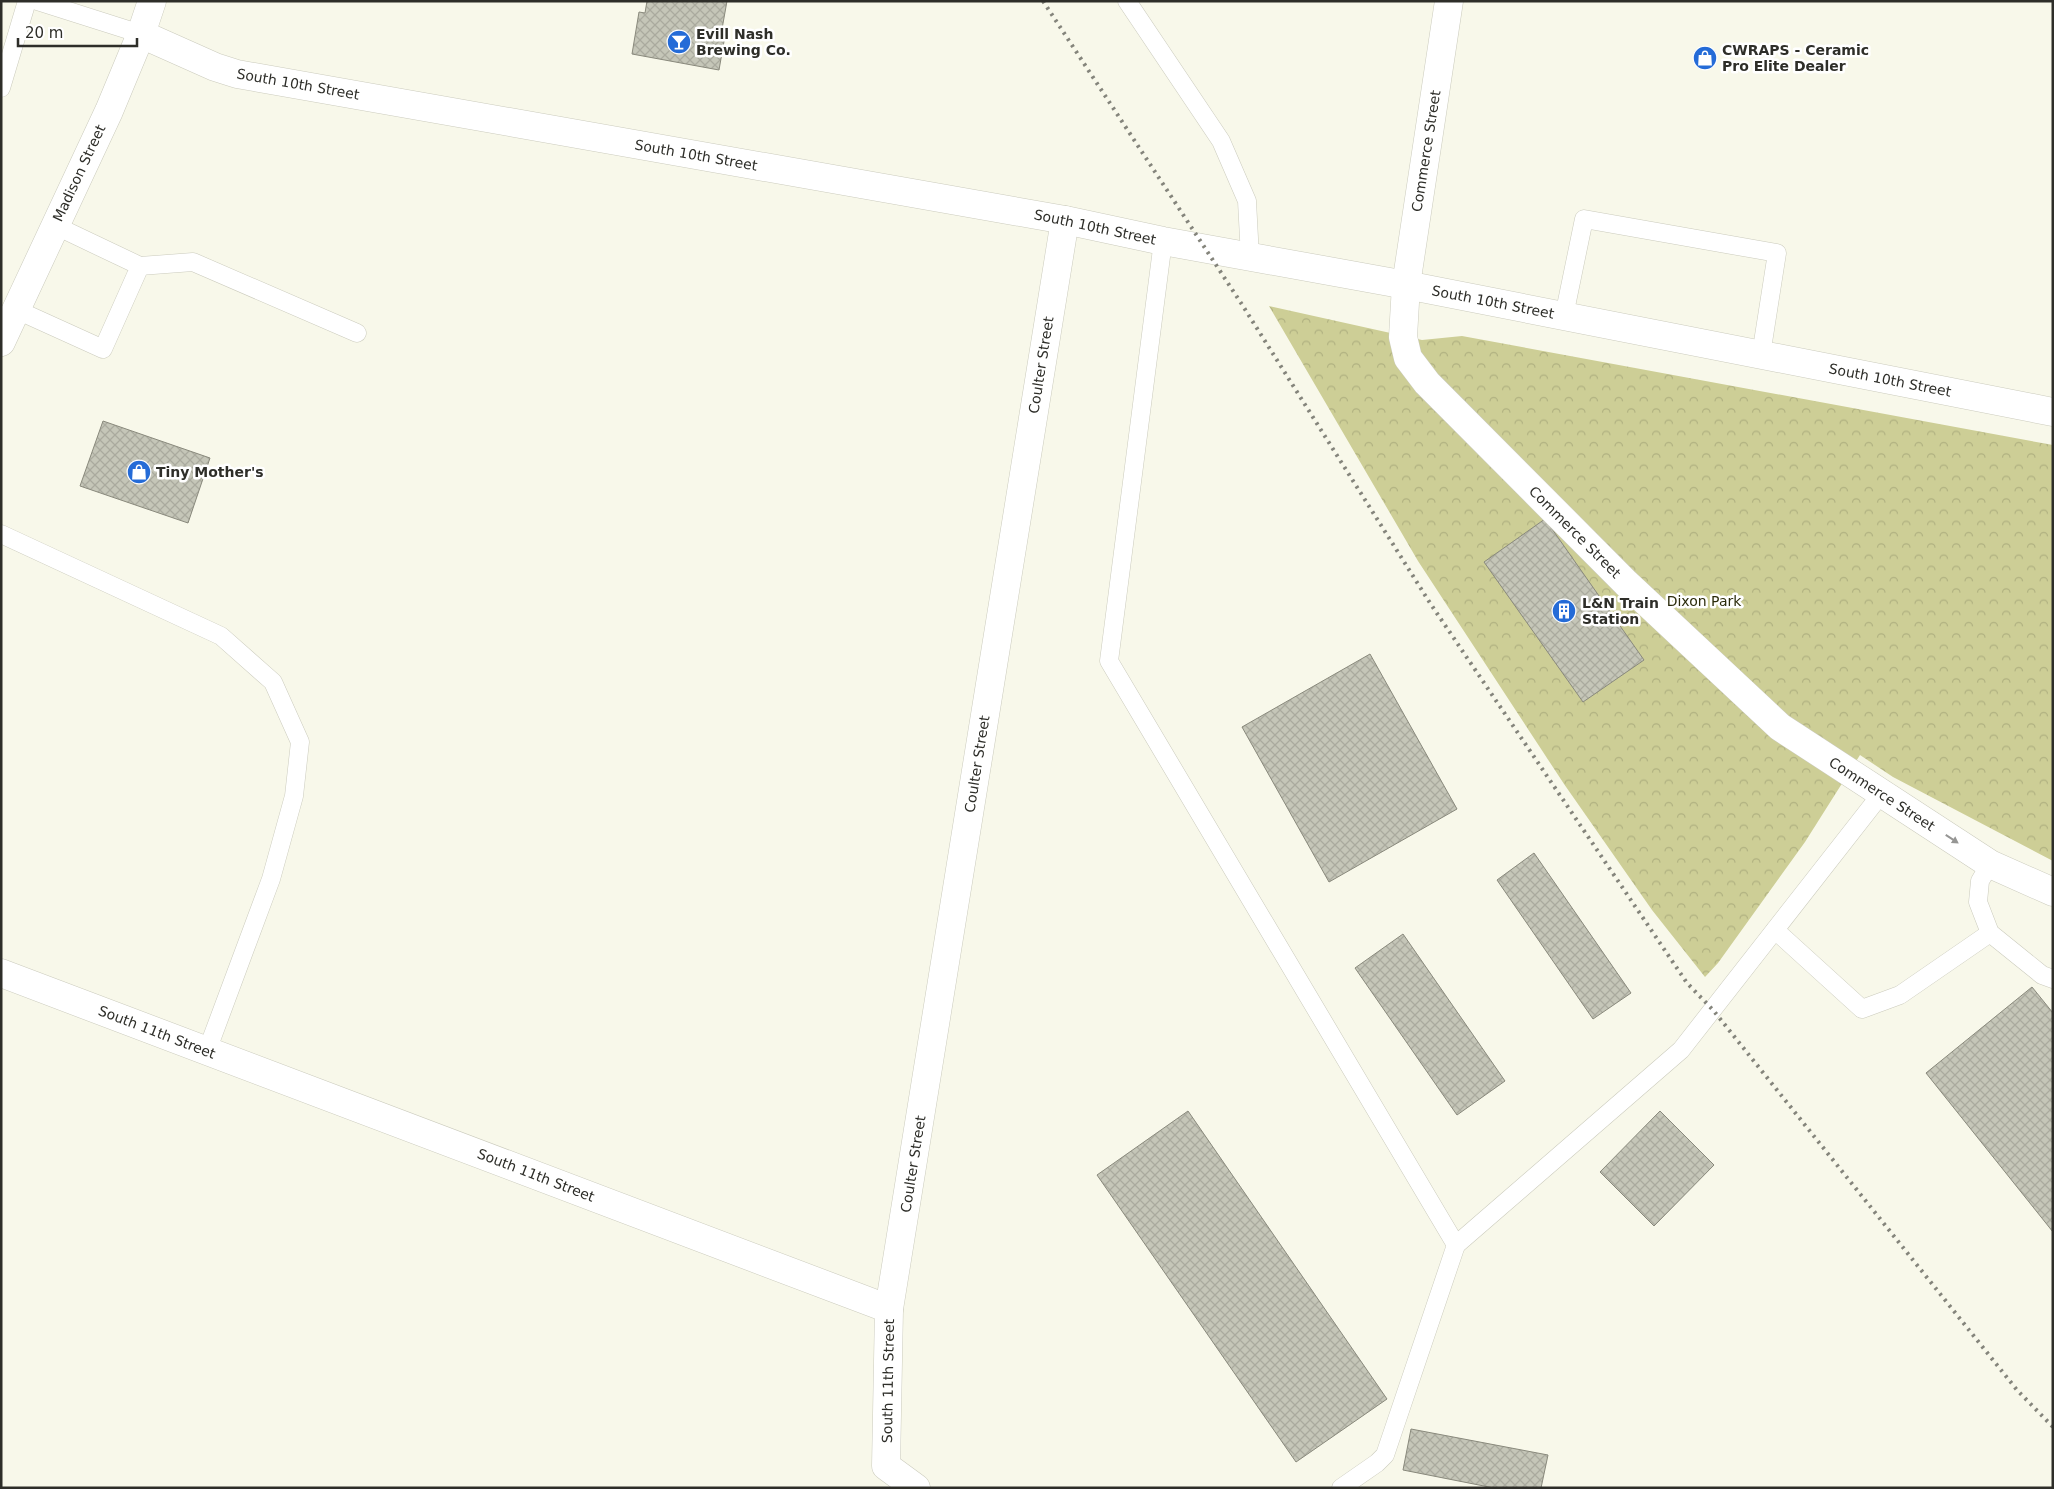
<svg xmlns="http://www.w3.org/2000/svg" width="2054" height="1489" viewBox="0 0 2054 1489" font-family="'DejaVu Sans',sans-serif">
  <defs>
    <pattern id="forest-crowns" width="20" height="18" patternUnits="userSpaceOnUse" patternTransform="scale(1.25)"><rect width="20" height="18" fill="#cdce96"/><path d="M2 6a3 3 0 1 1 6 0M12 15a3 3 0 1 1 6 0" fill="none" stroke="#b0b181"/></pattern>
    <pattern id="building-cross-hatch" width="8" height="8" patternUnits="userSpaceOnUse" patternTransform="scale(1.25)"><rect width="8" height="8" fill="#c5c6b8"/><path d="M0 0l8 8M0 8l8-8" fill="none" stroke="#aaaa9e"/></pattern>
  </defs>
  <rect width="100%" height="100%" fill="#f8f8ea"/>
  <path fill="url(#forest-crowns)" d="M1269,306L1422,340L1462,336L2053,445V861L1893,777L1860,755L1805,842L1718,963L1705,977L1652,910L1564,784L1418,561Z"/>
  <g fill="url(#building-cross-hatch)" stroke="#89897c">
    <path d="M647,1H727L722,29L726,30L719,70L632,54L639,12L645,13Z"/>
    <path d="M103,421L210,458L188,523L80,486Z"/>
    <path d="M1545,519L1644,660L1583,702L1484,562Z"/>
    <path d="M1370,654L1457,809L1329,882L1242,727Z"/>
    <path d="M1534,853L1631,993L1593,1019L1497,880Z"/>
    <path d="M1403,934L1505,1081L1457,1115L1355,968Z"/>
    <path d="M2032,987L2053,1013V1232L1926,1073Z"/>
    <path d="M1188,1111L1387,1399L1296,1462L1097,1175Z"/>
    <path d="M1660,1111L1714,1165L1654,1226L1600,1172Z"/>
    <path d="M1411,1429L1548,1455L1541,1488H1494L1403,1470Z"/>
  </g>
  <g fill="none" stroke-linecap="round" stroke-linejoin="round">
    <g stroke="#cbcbbd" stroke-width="19">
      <g id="lane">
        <path d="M37,1L141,34"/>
        <path d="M1127,1L1221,141L1247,201L1250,257"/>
        <path d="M1,88L27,1"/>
        <path d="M1163,241L1109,661L1456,1245L1385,1455L1377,1463L1341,1488"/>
        <path d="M140,266L193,262L357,333"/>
        <path d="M17,310L103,349L140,266L54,225"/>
        <path d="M1564,316L1584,219L1777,253L1761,355"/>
        <path d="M1,534L221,636L273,682L300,742L294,796L271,879L207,1051"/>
        <path d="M1990,864L1980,881L1978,902L1990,933L2042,975L2053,979"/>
        <path d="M1775,930L1862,1009L1900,995L1990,933"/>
        <path d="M1456,1245L1681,1050L1882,793"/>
      </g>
    </g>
    <g stroke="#cbcbbd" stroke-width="29">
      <g id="street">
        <path d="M1406,285L1403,337L1408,358L1427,383L1626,583L1780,727L1990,864L2053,892"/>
        <path d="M1,973L889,1309"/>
        <path d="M916,1488L886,1466L889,1309L1065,220"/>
      </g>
    </g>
    <g stroke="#cbcbbd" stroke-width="29">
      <g id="secondary">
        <path d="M141,34L215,67L237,74L1065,220L1163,241L1406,285L2053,412"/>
        <path d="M1406,285L1449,1"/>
      </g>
    </g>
    <g stroke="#cbcbbd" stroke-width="29">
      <path id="primary" d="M1,342L109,111L141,34L152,1"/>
    </g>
    <use href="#lane" stroke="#fff" stroke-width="18"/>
    <use href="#street" stroke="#fff" stroke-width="28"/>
    <use href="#secondary" stroke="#fff" stroke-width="28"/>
    <use href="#primary" stroke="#fff" stroke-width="28"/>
    <path stroke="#84847b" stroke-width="4" stroke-dasharray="2.5 5" stroke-linecap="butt" d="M1043,1L1241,303L1430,603L1687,983L1713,1010L2017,1390L2053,1427"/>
  </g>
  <defs><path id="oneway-solid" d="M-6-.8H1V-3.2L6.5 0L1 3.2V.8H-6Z" transform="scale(1.25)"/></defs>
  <use fill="#969694" href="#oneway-solid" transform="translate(1952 839) rotate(33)"/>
  <defs>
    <g id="bar-disc" transform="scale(1.25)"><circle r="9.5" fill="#246bd7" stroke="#fff"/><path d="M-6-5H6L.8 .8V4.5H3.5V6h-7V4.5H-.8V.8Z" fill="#fff"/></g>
    <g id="shop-disc" transform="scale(1.25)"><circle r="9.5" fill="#246bd7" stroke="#fff"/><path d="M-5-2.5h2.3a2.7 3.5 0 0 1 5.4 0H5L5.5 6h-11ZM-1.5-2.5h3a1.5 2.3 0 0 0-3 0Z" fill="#fff"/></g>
    <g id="building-disc" transform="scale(1.25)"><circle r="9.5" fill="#246bd7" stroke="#fff"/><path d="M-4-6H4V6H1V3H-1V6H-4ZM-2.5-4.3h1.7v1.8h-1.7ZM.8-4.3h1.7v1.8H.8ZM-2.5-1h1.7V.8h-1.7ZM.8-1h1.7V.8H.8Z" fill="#fff"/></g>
  </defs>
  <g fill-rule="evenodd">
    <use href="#bar-disc" x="679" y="42"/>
    <use href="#shop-disc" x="1705" y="58"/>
    <use href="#shop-disc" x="139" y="472"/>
    <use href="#building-disc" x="1564" y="611"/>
  </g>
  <g text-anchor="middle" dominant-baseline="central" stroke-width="5" stroke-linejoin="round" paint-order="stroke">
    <g font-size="14" font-weight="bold" fill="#2e2e29" stroke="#fff" text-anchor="start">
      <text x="696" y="34">Evill Nash<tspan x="696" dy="16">Brewing Co.</tspan></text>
      <text x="1722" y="50">CWRAPS - Ceramic<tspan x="1722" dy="16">Pro Elite Dealer</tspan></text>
      <text x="156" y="472">Tiny Mother's</text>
      <text x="1582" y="603">L&amp;N Train<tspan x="1582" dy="16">Station</tspan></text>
    </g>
    <g font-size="14" fill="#2e2e29" stroke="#fff">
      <text transform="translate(298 84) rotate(10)">South 10th Street</text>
      <text transform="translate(1426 151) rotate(-81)">Commerce Street</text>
      <text transform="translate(696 155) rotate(10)">South 10th Street</text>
      <text transform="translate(79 173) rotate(-65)">Madison Street</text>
      <text transform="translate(1095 227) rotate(12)">South 10th Street</text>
      <text transform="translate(1493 302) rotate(11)">South 10th Street</text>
      <text transform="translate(1041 365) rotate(-81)">Coulter Street</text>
      <text transform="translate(1890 380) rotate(11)">South 10th Street</text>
      <text transform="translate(1575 532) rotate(45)">Commerce Street</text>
      <text transform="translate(977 764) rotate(-81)">Coulter Street</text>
      <text transform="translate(1882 794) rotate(33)">Commerce Street</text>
      <text transform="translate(157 1032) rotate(21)">South 11th Street</text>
      <text transform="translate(913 1164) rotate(-81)">Coulter Street</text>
      <text transform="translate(536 1175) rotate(21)">South 11th Street</text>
      <text transform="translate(888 1381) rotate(-89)">South 11th Street</text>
    </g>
    <g font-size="14" fill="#2b2b0b" stroke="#fff">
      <text x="1704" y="601">Dixon Park</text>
    </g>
  </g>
  <rect width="2054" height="1489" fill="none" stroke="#2e2e29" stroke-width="5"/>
  <path d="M18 38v8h119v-8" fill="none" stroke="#2e2e29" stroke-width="2.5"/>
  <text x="25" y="38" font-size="15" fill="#2e2e29" stroke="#ffffff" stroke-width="4" paint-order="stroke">20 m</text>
</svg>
